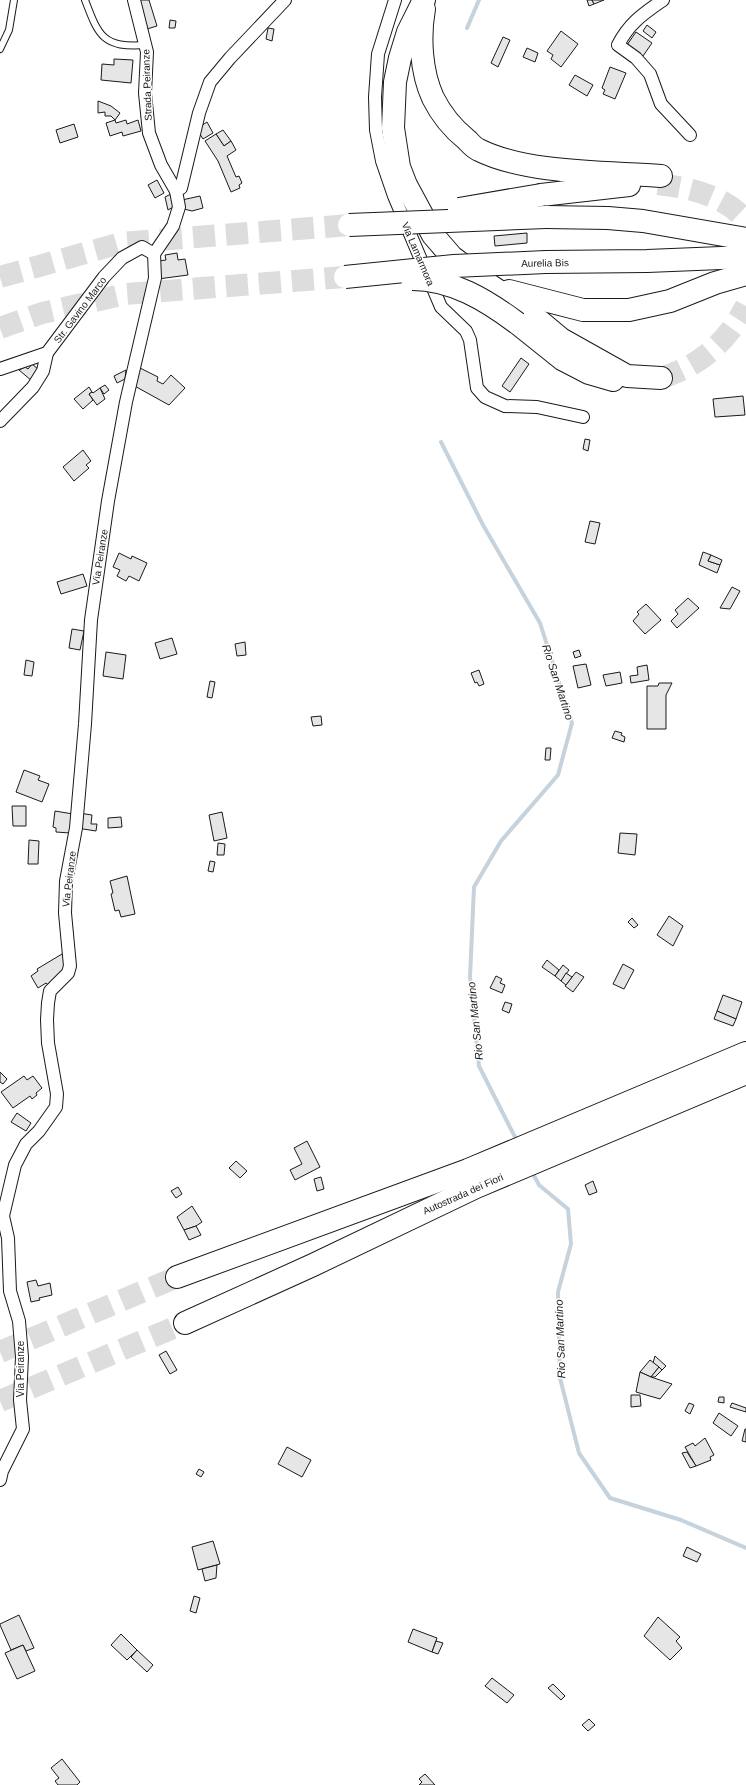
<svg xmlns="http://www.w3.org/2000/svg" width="746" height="1785" viewBox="0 0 746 1785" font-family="Arial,sans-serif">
  <rect width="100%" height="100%" fill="#fff"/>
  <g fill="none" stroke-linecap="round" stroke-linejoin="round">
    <g stroke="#c6d2dc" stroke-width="4">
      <path d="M467,28L479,0"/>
      <path d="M441,442L483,525L540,623L572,723L558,775L501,841L474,887L470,977L479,1066L518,1143"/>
      <path d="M531,1170L539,1185L568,1209L571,1244L558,1292L560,1378L579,1453L610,1498L681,1520L746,1548"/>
    </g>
  </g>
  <g fill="#e6e6e6" stroke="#1a1a1a">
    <path d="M139,0H149L157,26L147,29Z"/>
    <path d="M587,0H592L594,4L589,6Z"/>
    <path d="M592,0H604L594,4Z"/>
    <path d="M170,20L176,21L175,28H169Z"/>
    <path d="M647,25L656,32L652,38L643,31Z"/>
    <path d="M268,28L274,29L272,41L266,39Z"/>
    <path d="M561,31L578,44L561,67L551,59L553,55L547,51Z"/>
    <path d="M636,32L652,43L643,56L627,45Z"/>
    <path d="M503,37L510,40L498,67L491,63Z"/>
    <path d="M527,48L538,53L535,62L523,57Z"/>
    <path d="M114,59L133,60L131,83L101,80L102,64L114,65Z"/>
    <path d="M610,67L626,73L615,99L603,94L605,90L602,88Z"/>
    <path d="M575,75L593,85L587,96L569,85Z"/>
    <path d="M98,101L111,106L120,113L115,120L111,116H105V112L98,113Z"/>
    <path d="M115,120L116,123L126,120L127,124L138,120L141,131L123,136L122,132L110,136L106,123Z"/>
    <path d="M207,122L213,133L203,139L198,131L201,126Z"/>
    <path d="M74,124L78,137L60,143L56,130Z"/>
    <path d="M223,130L231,141L224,146L216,134Z"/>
    <path d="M216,134L224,146L231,141L236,150L227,156L236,177L239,176L242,183L239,185L240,188L231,192L218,161L205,141Z"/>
    <path d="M157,180L164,193L155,198L148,185Z"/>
    <path d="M173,193L175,206L168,210L165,197Z"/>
    <path d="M200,196L203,208L192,211L184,209L182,200Z"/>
    <path d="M527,233V243L495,246L494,236Z"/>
    <path d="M177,253L178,260L185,259L188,275L158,279V261L166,260L165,255Z"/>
    <path d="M521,358L529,364L510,392L502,386Z"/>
    <path d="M32,364L38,369L32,381L19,370L25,367L28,369Z"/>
    <path d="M138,367L158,377L157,381L163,384L171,375L185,388L169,405L131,384Z"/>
    <path d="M126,370L125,379L117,383L114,376Z"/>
    <path d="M105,385L109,390L104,394L100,388Z"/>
    <path d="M89,387L92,392L89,394L93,400L83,409L74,399Z"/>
    <path d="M100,388L105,399L97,405L89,394L92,392L93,393Z"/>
    <path d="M743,396L745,415L715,417L713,399Z"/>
    <path d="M585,439L590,440L588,451L583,449Z"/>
    <path d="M83,450L91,461L86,465L89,468L74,481L63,467Z"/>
    <path d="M590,521L600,523L595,544L585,542Z"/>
    <path d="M703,552L711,555L708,561L720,565L717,573L699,565Z"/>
    <path d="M119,553L131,559L132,556L147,563L139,581L129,576L126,581L117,576L120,570L113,567Z"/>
    <path d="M711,555L722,560L720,565L708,561Z"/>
    <path d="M83,574L87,586L61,594L57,582Z"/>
    <path d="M732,587L740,591L730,609L720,608Z"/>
    <path d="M688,598L699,608L677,628L671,621L678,614L675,610Z"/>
    <path d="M646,604L661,620L645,634L633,621L639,614L637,612Z"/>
    <path d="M72,629L84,631L80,650L69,648Z"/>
    <path d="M172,638L177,654L160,659L155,643Z"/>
    <path d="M245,642L246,655L237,656L235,644Z"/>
    <path d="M579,650L581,656L575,658L573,652Z"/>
    <path d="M106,652L126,655L123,679L103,676Z"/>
    <path d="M26,660L34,662L32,676L24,675Z"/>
    <path d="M586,664L591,685L578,688L573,666Z"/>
    <path d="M647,665L649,680L631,683L630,676L638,675L637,667Z"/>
    <path d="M479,670L484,684L479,686L477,682L475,683L471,673Z"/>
    <path d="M620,672L622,683L606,686L603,675Z"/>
    <path d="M210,681L215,682L212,698L207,697Z"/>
    <path d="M659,683H672L666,695V729H647V686H658Z"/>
    <path d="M321,716L322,725L313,726L311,717Z"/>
    <path d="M615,731L622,733L621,735L625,737L624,742L612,738Z"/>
    <path d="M546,748H551L550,760H545Z"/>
    <path d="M24,770L40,776L38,780L49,784L42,802L16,792Z"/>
    <path d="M12,806H26V826H13Z"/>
    <path d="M55,811L73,814L70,833L56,832V828L53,827Z"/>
    <path d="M222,812L227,838L214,841L209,815Z"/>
    <path d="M79,813L92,815L91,824H97L96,831L77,828Z"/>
    <path d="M121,817L122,827L108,828V818Z"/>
    <path d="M620,833L637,834L635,855L618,853Z"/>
    <path d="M29,840L39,841L38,864H28Z"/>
    <path d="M218,843L225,844L224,855H217Z"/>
    <path d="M210,861L215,862L213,872L208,871Z"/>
    <path d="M127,876L135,914L121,917L119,910L115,911L111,894L113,893L110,881Z"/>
    <path d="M669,916L683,926L673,946L657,935Z"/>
    <path d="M632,918L638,925L634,928L628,922Z"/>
    <path d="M62,954L67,961L60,977L48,985L46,983L38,988L31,976L38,971L37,969Z"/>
    <path d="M547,960L559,970L555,976L542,967Z"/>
    <path d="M623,964L634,970L624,989L613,984Z"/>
    <path d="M563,965L569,970L561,981L555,976Z"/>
    <path d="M576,972L584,977L573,992L565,986Z"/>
    <path d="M566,973L572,977L566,985L561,981Z"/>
    <path d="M496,976L502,979L500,983L505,985L502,993L490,988Z"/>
    <path d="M723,995L742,1002L736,1019L717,1011Z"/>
    <path d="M505,1002L512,1004L509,1013L502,1010Z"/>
    <path d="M717,1011L736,1019L733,1026L714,1019Z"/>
    <path d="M0,1072L7,1079L3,1084L0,1082Z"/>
    <path d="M24,1076L27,1080L33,1076L42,1088L36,1093L37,1095L32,1099L30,1096L13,1108L1,1092Z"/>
    <path d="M17,1113L31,1123L26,1131L11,1122Z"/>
    <path d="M307,1141L320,1167L295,1180L290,1170L302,1164L294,1148Z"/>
    <path d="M236,1161L247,1171L240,1178L229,1168Z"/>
    <path d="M321,1177L324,1189L317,1191L314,1179Z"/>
    <path d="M593,1181L597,1192L589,1195L585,1185Z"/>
    <path d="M178,1187L182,1194L176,1198L171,1191Z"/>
    <path d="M192,1206L202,1222L196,1226L184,1230L177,1217Z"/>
    <path d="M196,1226L201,1235L189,1240L184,1230Z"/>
    <path d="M36,1280L38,1286L50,1283L52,1295L39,1298L40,1300L31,1302L27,1282Z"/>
    <path d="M166,1351L177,1370L170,1374L159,1355Z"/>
    <path d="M655,1356L666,1366L662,1370L653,1363Z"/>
    <path d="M650,1360L659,1367L651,1377L640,1372Z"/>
    <path d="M659,1367L662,1370L655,1377H651Z"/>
    <path d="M640,1372L651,1377L672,1384L660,1399L636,1392Z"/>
    <path d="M631,1395H640L641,1406L631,1407Z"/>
    <path d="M719,1397H724V1403L718,1402Z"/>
    <path d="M689,1403L694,1405L690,1414L685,1411Z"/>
    <path d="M732,1403L746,1408V1412L730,1407Z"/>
    <path d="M719,1413L738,1426L731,1436L713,1423Z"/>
    <path d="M745,1429H746V1442L742,1441Z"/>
    <path d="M705,1438L714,1455L710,1457L711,1460L696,1466L685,1447L693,1443L695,1446Z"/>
    <path d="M287,1447L311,1460L302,1477L278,1464Z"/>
    <path d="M687,1452L696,1466L690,1468L682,1453Z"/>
    <path d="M199,1469L204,1472L201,1477L196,1474Z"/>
    <path d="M213,1541L220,1564L198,1570L192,1547Z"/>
    <path d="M687,1547L701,1554L697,1562L683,1556Z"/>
    <path d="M217,1565L216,1578L205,1581L202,1569Z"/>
    <path d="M194,1596L200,1598L196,1613L190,1611Z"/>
    <path d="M19,1615L34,1648L26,1651L23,1645L11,1650L0,1625V1624Z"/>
    <path d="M658,1617L680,1637L676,1641L682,1648L670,1660L644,1636Z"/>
    <path d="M413,1629L437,1638L432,1652L408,1642Z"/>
    <path d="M121,1634L137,1650L127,1660L111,1645Z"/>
    <path d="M436,1641L443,1643L438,1654L432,1652Z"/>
    <path d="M23,1645L35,1671L17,1679L5,1653Z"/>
    <path d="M137,1650L153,1665L147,1672L131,1657Z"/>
    <path d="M492,1678L514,1695L507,1703L485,1686Z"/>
    <path d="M553,1684L565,1696L561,1700L548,1688Z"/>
    <path d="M589,1719L595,1725L588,1731L582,1725Z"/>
    <path d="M62,1759L80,1782L77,1785H58L55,1781L59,1778L51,1768Z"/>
    <path d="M425,1774L435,1785H419L422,1782L419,1779Z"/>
  </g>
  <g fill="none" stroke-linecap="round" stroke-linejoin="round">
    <g stroke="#ddd" stroke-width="22" stroke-dasharray="22 11" stroke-linecap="butt">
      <path d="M658,184C690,188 725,195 746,221"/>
      <path d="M0,277L121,243L349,225"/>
      <path d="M0,328L42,313L126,294L345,277"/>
      <path d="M661,378C700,366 727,342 746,306"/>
      <path d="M0,1352L177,1277"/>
      <path d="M0,1401L185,1323"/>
    </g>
    <g stroke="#1a1a1a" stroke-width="8">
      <g id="lane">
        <path d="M85,0C99,37 103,48 146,45"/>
        <path d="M0,49L9,30L14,0"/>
      </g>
    </g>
    <g stroke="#1a1a1a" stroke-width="14">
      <g id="street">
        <path d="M134,0L147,52L145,93L149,133L161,165L176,191L179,207L173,226L154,254"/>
        <path d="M395,0L378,54L375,97L376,130L382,161L394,196L441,307L466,331L470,340L477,388L485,397L505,406L537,407L583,417"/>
        <path d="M663,0C643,14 629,23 618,45L636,58L650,74L661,104L690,135"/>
        <path d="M176,191L181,188L199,113L210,82L230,58L285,0"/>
        <path d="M0,369L47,353L104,277L122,258L142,247L154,254"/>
        <path d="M0,421L33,387L43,371L47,353"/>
        <path d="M0,1480L2,1471L23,1429L20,1400L22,1357L19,1321L10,1291L8,1238L3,1216L15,1165L26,1144L39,1131L56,1107L57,1094L48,1043L47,1020L48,1003L50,991L68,973L70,966L65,913L66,881L76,828L85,724L91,620L108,501L126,402L155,278L154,254"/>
      </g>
    </g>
    <g stroke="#1a1a1a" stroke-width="24">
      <g id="highway">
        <path d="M424,0L408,32L400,58L395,82L393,128L399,167L406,185L433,235L452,257L491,286L525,309L561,339L627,376L661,378"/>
        <path d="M424,9C419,37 421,72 433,98C442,116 452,128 467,140C470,143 474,148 479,150C527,174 607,172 661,176"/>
        <path d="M541,195L629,185"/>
        <path d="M546,217L608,218L643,221L746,239"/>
        <path d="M546,262L647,261L746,257"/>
        <path d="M509,291L583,310H629L670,301L715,283L746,274"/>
        <path d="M517,323L562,359L589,373L613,380"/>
        <path d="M177,1277L468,1170L746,1053"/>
        <path d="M185,1323L313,1265L476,1187L746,1073"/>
      </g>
    </g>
    <use href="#lane" stroke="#fff" stroke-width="6"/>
    <use href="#street" stroke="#fff" stroke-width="12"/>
    <use href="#highway" stroke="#fff" stroke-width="22"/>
    <g stroke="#1a1a1a" stroke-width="24" stroke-linecap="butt">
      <g id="highway-bridge">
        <path d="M459,209L541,195"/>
        <path d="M349,225L546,217"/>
        <path d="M345,277L454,266L546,262"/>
        <path d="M412,279C452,279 486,300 517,323"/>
      </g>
    </g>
    <use href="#highway-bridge" stroke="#fff" stroke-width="22"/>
  </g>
  <g text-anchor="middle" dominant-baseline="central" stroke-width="3" stroke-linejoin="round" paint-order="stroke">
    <g font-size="10" fill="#1a1a1a" stroke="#fff">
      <text transform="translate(147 85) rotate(-92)">Strada Peiranze</text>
      <text transform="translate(418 254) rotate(67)">Via Lamarmora</text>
      <text transform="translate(545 263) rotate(-1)">Aurelia Bis</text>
      <text transform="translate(80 310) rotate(-53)">Str. Gavino Marco</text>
      <text transform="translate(100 557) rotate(-81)">Via Peiranze</text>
      <text transform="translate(69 879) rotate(-83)">Via Peiranze</text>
      <text transform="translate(463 1194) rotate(-24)">Autostrada dei Fiori</text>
      <text transform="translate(20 1369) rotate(-90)">Via Peiranze</text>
    </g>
    <g font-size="11" font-style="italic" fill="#1a1a1a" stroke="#fff">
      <text transform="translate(558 682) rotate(72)">Rio San Martino</text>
      <text transform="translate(475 1021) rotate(-96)">Rio San Martino</text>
      <text transform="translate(560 1339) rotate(-92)">Rio San Martino</text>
    </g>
  </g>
</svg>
